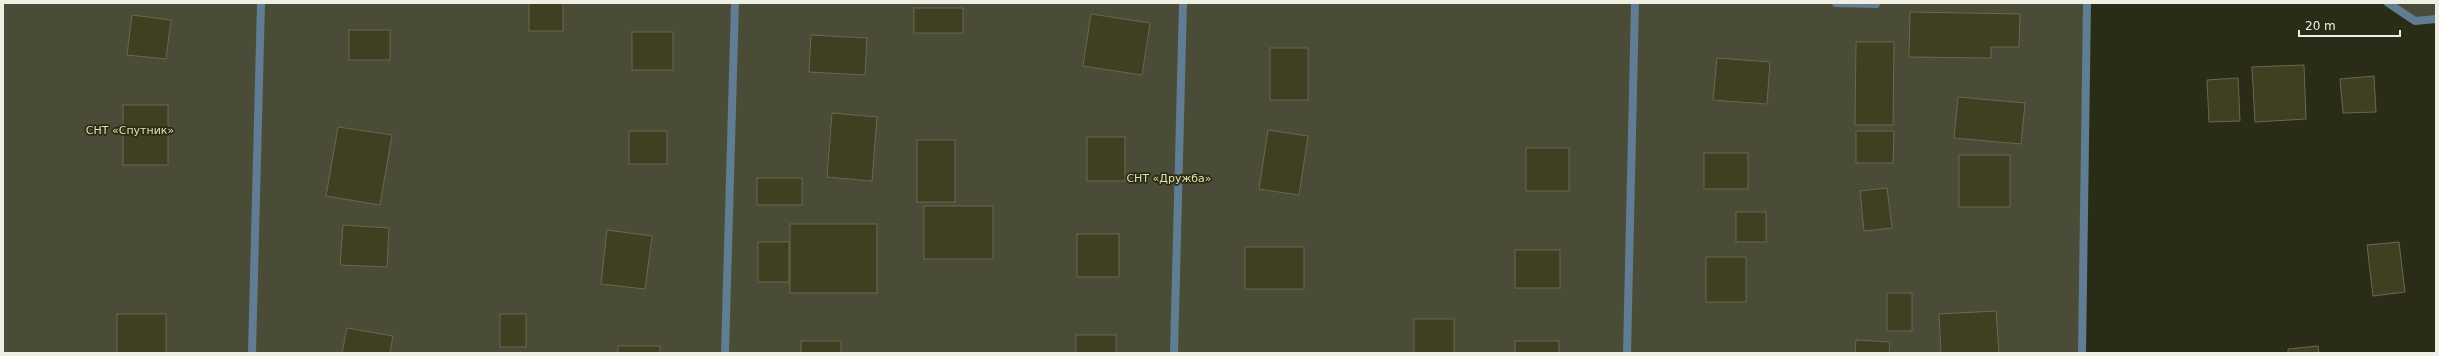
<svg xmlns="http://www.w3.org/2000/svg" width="2439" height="356" viewBox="0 0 2439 356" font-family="'DejaVu Sans',sans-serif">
  <rect width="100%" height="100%" fill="#2b2c18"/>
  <g fill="#4a4c38">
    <path d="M3,3H2087L2082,353H3Z"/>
    <path d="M2388,3H2436V19L2415,21Z"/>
  </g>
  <g fill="#3e4021" stroke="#676952">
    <rect x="529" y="3" width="34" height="28"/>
    <rect x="914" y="8" width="49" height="25"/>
    <path d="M1910,12L2020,14L2019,47H1991V58L1909,57Z"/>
    <path d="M1091,14L1150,23L1142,75L1083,66Z"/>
    <path d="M132,15L171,20L166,59L127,55Z"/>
    <rect x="349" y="30" width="41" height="30"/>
    <rect x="632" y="32" width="41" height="38"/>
    <path d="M811,35L867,38L865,75L809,72Z"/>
    <path d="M1856,42H1894L1893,125H1855Z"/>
    <rect x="1270" y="48" width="38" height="52"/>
    <path d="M1717,58L1770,62L1767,104L1713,100Z"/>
    <path d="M2304,65L2306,119L2255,122L2252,67Z"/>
    <path d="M2374,76L2376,112L2343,113L2340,79Z"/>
    <path d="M2238,78L2240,121L2209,122L2207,80Z"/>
    <path d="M1958,97L2025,103L2021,144L1954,138Z"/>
    <rect x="123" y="105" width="45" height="60"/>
    <path d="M832,113L877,117L872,181L827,177Z"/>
    <path d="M338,127L392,135L380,205L326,196Z"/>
    <path d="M1268,130L1308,136L1299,195L1259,189Z"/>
    <rect x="629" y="131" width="38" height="33"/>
    <path d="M1856,131H1894L1893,163H1856Z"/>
    <rect x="1087" y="137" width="38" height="44"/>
    <rect x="917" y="140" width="38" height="62"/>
    <rect x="1526" y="148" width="43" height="43"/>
    <rect x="1704" y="153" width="44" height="36"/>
    <rect x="1959" y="155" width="51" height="52"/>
    <rect x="757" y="178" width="45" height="27"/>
    <path d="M1887,188L1892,228L1864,231L1860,191Z"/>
    <rect x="924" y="206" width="69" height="53"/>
    <rect x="1736" y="212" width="30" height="30"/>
    <rect x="790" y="224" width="87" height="69"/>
    <path d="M343,225L389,228L387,267L340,265Z"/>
    <path d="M607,230L652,236L645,289L601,284Z"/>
    <rect x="1077" y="234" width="42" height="43"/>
    <rect x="758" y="242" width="31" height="40"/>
    <path d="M2399,242L2405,292L2373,296L2367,245Z"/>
    <rect x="1245" y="247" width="59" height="42"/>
    <rect x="1515" y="250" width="45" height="38"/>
    <rect x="1706" y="257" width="40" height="45"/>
    <rect x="1887" y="293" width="25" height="38"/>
    <path d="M1996,311L1999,353H1941L1939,314Z"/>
    <rect x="117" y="314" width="49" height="39"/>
    <rect x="500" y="314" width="26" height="33"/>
    <rect x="1414" y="319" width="40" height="34"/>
    <path d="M347,328L393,336L390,353H342Z"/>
    <rect x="1076" y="335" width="40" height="18"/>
    <path d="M1856,340L1890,342L1889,353H1855Z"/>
    <rect x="801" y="341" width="40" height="12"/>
    <rect x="1515" y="341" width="44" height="12"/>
    <rect x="618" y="346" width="42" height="7"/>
    <path d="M2318,346L2319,353H2288V349Z"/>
  </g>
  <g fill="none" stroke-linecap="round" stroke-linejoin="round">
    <g stroke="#607d94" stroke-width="8">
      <path d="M1836,3L1876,4"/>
      <path d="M725,353L735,3"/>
      <path d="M1174,353L1183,3"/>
      <path d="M1627,353L1635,3"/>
      <path d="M2082,353L2087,3"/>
    </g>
    <g stroke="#607d94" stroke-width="8">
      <path d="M2388,3L2415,21L2436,19"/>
      <path d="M252,353L261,3"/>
    </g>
  </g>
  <g text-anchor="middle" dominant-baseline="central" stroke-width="3.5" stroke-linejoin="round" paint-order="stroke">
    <g font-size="11" fill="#dde2a5" stroke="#2b2c18">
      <text x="130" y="130">СНТ «Спутник»</text>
      <text x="1169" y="178">СНТ «Дружба»</text>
    </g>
  </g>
  <rect width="2439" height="356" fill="none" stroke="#eeefe2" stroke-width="8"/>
  <path d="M2299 30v6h101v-6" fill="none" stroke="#eeefe2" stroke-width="2"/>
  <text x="2305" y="30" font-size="12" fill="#eeefe2" stroke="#2b2c18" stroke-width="3" paint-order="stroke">20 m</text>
</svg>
